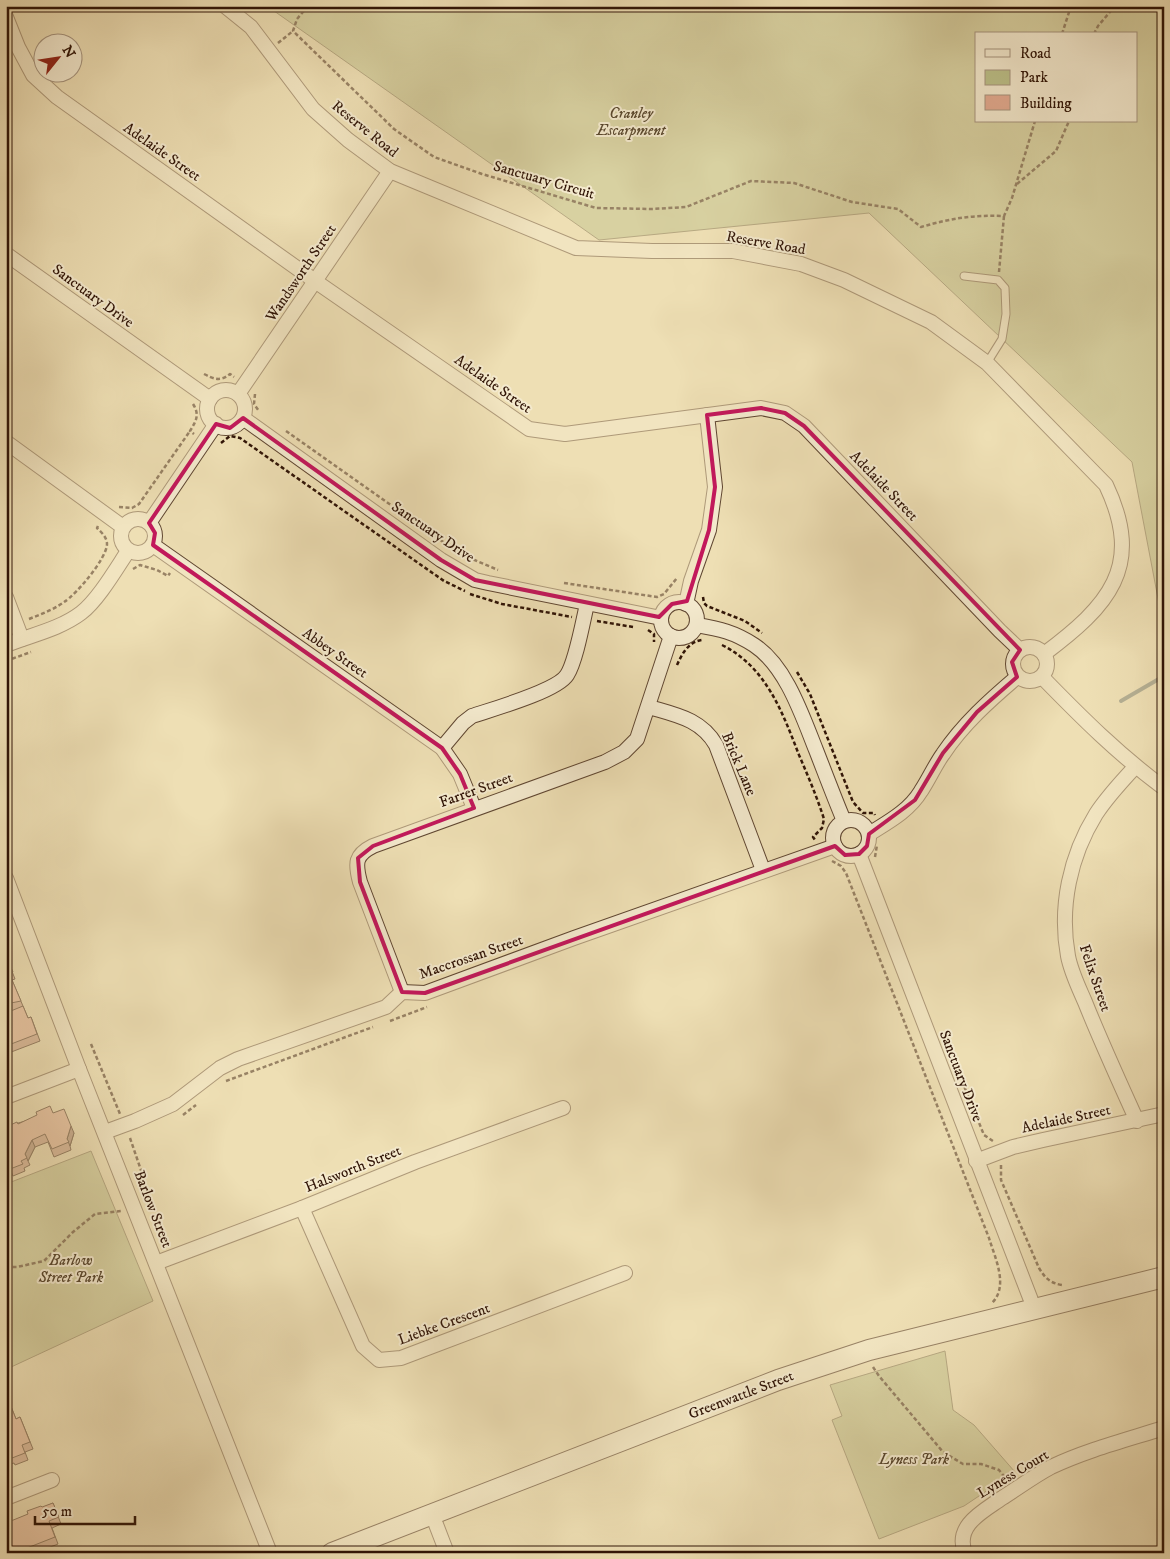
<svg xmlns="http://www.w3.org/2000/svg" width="1170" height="1559" viewBox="0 0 1170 1559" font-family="'IM FELL DW Pica',serif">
  <rect width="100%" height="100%" fill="#eedfb4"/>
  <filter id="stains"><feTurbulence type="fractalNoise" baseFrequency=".004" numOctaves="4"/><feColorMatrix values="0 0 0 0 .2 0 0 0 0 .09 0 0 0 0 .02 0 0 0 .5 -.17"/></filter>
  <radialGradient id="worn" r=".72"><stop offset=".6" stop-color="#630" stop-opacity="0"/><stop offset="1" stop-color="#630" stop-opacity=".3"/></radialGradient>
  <g fill="#bcc18a" stroke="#766a48" fill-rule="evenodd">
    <path d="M267,6H1164V630L1132,462L869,213L599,240ZM976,34H1136V121H976Z"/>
    <path d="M91,1151L153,1301L9,1368L6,1361V1184Z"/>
    <path d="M945,1351L953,1410L974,1425L1015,1472L964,1506L879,1539L832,1420L842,1416L830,1385Z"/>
  </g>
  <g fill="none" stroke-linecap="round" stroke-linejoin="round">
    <path stroke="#70796e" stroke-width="4" d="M1121,701L1164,676"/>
    <g stroke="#604732" stroke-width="9">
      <path id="service" d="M964,276L998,280L1005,288L1006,314L1002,339L987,363"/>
    </g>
    <g stroke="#604732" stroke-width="16">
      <g id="minor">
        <path d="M225,6L251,27L313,109L348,140L390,171L576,248L652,251H733L801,264L844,280L931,322L987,363L1106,485C1145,567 1108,606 1044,654"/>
        <path d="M6,17L18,47L33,75L57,97L315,281L529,429L565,434L761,408L785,413L804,426L1000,631L1020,650"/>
        <path d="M6,254L210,399"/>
        <circle cx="226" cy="409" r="19"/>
        <path d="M238,394L390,171"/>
        <path d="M243,418L441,560L475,580L488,583L661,618"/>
        <path d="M6,442L123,527"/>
        <circle cx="138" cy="536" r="17"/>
        <path d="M149,523L216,424"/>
        <path d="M153,545L442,748L460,774L474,808"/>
        <path d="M6,597L22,639"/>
        <circle cx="679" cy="620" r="18"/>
        <path d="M686,604L691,581L709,530L715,487L707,415"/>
        <path d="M697,625C720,629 734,632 754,645C786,666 802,715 816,750C825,773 834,797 844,821"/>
        <path d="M6,645C31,635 60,629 81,613C98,600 116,569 128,551"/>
        <circle cx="1030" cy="664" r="17"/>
        <path d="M1042,677C1081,717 1119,755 1164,788"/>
        <path d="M649,707C676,715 701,719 716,745L763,870"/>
        <path d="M442,748L463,723L472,716C493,709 557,691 567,675C576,661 583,621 587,604"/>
        <path d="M1135,767C1121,782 1107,797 1096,814C1070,856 1059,907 1068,956C1071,972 1079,988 1085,1002C1101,1042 1119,1081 1137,1121"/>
        <circle cx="851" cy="838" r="18"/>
        <path d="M869,834C888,822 909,811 921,791C929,779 935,765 943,754C963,724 990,700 1017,677"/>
        <path d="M859,854L1034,1308"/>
        <path d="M6,878L79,1069L270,1553"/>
        <path d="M402,992L360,882C355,863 355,855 373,846L605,762L624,752L637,739L671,636"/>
        <path d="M6,1097L79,1069"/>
        <path d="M105,1132L135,1121L173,1104L220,1068L238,1059L386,1007L402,992L425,993L574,938L835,846"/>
        <path d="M976,1161L1013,1147L1043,1140L1164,1114"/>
        <path d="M302,1208L363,1346L379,1360L401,1358L625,1273"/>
        <path d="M156,1263L302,1208L415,1162L563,1108"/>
        <path d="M6,1498L52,1480"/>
        <path d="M432,1514L447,1553"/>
        <path d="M965,1553C954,1525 984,1511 1002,1498C1018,1488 1034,1476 1051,1467C1087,1450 1126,1440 1164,1428"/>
      </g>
    </g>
    <g stroke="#301406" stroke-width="22">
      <path id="secondary" d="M332,1553L778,1380L869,1350L1164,1277"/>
    </g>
    <g stroke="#301406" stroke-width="2.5" stroke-dasharray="4 2.5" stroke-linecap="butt">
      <path d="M308,6L297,19L293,31L394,129L434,157L482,174L596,208L651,209L686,207L751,181L794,183L852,202L898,209L921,227C952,218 972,215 1004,216L1012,198L1035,121"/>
      <path d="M1062,34L1071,6"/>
      <path d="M1094,34L1098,26L1115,6"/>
      <path d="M278,43L293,31"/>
      <path d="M1017,184L1056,151L1069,121"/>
      <path d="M999,272L1004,216"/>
      <path d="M204,374C214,379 220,382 230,374L234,377"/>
      <path d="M255,394L254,404L259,411"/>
      <path d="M193,404C200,415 196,421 190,431L194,434"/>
      <path d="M286,431L446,544L463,555L498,570"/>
      <path d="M221,443L230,436L240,438L444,581L465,591"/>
      <path d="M119,507L132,508L139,504L190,431"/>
      <path d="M133,569L140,565L157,570L168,576L170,573"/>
      <path d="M564,583L657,597L664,594L677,578"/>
      <path d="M470,594L502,604L572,617"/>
      <path d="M703,597L704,603L707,606L745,621L762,633"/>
      <path d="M29,619C41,614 53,610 64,602C76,595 107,558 107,544C107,537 101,532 97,528L98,526"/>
      <path d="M597,621L633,627"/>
      <path d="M648,630L654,634V642"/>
      <path d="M722,645C766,667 782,711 799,755C808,776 817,797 824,819L822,828L813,837L815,840"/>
      <path d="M6,661L31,652"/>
      <path d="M677,665C682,654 688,642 702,640"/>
      <path d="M797,672L810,694L853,802L863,813H874L875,815"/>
      <path d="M875,857L877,845"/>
      <path d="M832,861L841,866L846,873L989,1238C995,1258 1009,1286 992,1303"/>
      <path d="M390,1021L427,1007"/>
      <path d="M91,1044L120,1114"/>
      <path d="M226,1081L373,1027"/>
      <path d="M962,1081L984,1135L993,1141"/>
      <path d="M183,1115L196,1105"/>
      <path d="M130,1138L144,1179"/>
      <path d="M1001,1165V1180L1039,1268C1045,1278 1050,1283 1062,1285"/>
      <path d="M6,1267H17L44,1261L73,1232L95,1214L121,1211"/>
      <path d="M873,1367L879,1376L943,1452L963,1464H981L999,1470L1007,1480"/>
    </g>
    <use href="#service" stroke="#f4eace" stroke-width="7"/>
    <use href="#minor" stroke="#f4eace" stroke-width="14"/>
    <use href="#secondary" stroke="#f4eace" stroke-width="20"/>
  </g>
  <g fill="#c3937d" stroke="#301406">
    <path d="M6,956L15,979L12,980L28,1018L31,1017L40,1041L6,1054V1013L12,1010L8,1011L6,1008Z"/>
    <path d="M53,1113L74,1133L70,1146L71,1150L54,1157L48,1142L35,1147L28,1161L30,1165L24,1168L25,1171L13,1176L6,1161V1123L8,1126Z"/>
    <path d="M6,1394L16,1419L20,1417L33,1449L25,1452L28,1460L15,1465L14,1463L6,1466Z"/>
    <path d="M53,1503L61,1524L52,1528L58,1544L35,1553H6L28,1514Z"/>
  </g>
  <g fill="#9f7866" stroke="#301406">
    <path d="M71,1126L74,1133L70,1146L67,1139Z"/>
    <path d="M32,1140L35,1147L28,1161L25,1154Z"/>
  </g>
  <g fill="#e3ab91" stroke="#301406">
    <path d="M6,956L13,972L9,973L21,1001L6,1004Z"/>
    <path d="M23,1006L28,1018L31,1017L37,1034L6,1046V1013Z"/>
    <path d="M50,1106L53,1113L64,1109L71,1126L67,1139L69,1142L52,1149L45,1134L32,1140L25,1154L27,1158L21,1161L23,1164L10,1169L6,1160V1123H7L8,1126L17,1122L18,1124L37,1115L36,1112Z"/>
    <path d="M6,1394L16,1419L20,1417L30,1442L22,1445L25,1453L12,1458L11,1455L6,1457Z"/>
    <path d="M53,1503L59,1517L49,1521L55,1537L27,1548L28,1553H6V1523L28,1514L27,1511L41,1506L42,1507Z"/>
  </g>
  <path d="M0 0H1170V1559H0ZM761,408L785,413L804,426L1020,650L1012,662L1017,677L977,712L943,753L915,800L869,834L867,846L859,854L845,855L835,846L425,993L402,992L360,882L358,858L373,846L474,808L460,774L442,748L153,545L155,533L149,523L216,424L230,428L243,418L441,560L475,580L659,617L672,604L687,601L709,530L715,487L707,415Z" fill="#eedfb4" fill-opacity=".55" fill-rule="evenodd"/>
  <path fill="none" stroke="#c2185b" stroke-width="4" stroke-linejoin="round" d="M761,408L785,413L804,426L1020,650L1012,662L1017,677L977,712L943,753L915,800L869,834L867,846L859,854L845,855L835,846L425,993L402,992L360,882L358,858L373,846L474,808L460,774L442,748L153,545L155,533L149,523L216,424L230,428L243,418L441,560L475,580L659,617L672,604L687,601L709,530L715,487L707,415Z"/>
  <g text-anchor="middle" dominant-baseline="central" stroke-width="4" stroke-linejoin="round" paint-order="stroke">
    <g font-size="15" font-style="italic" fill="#5a482e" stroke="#f4eace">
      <text x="631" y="113">Cranley<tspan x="631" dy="17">Escarpment</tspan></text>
      <text x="71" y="1260">Barlow<tspan x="71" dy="17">Street Park</tspan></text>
      <text x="914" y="1459">Lyness Park</text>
    </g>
    <g font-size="15" fill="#301406" stroke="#f4eace">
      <text transform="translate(365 129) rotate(39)">Reserve Road</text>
      <text transform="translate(162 152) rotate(35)">Adelaide Street</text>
      <text transform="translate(544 180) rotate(16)">Sanctuary Circuit</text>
      <text transform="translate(766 243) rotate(10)">Reserve Road</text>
      <text transform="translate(301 273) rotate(-56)">Wandsworth Street</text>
      <text transform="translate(93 296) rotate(36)">Sanctuary Drive</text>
      <text transform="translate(493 384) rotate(35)">Adelaide Street</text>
      <text transform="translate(884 486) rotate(46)">Adelaide Street</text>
      <text transform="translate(433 532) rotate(34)">Sanctuary Drive</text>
      <text transform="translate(335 653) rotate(35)">Abbey Street</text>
      <text transform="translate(739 764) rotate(67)">Brick Lane</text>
      <text transform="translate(476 790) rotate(-20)">Farrer Street</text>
      <text transform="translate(471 957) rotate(-19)">Maccrossan Street</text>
      <text transform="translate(1095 978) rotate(71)">Felix Street</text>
      <text transform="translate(961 1076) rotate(69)">Sanctuary Drive</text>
      <text transform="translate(1066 1119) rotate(-12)">Adelaide Street</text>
      <text transform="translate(353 1169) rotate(-22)">Halsworth Street</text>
      <text transform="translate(153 1209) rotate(69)">Barlow Street</text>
      <text transform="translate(444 1324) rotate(-20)">Liebke Crescent</text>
      <text transform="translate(741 1395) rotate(-21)">Greenwattle Street</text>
      <text transform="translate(1013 1474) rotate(-31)">Lyness Court</text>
    </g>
  </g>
  <rect width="1170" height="1559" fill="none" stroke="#eedfb4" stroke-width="25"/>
  <rect x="8" y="8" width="1155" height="1544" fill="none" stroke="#301406" stroke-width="2.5"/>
  <rect x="12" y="12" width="1145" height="1534" fill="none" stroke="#301406"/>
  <rect x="975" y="32" width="162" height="90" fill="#f4eace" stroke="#a6947e"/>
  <rect x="985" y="49" width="25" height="8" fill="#f4eace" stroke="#a6947e"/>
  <text x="1020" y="58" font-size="15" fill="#301406">Road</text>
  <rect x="985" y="70" width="25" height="15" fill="#bcc18a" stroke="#a6947e"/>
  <text x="1020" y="82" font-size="15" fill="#301406">Park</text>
  <rect x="985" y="95" width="25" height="15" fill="#e3ab91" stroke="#a6947e"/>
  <text x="1020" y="108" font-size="15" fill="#301406">Building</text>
  <g transform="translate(58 58) rotate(60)"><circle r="24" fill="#f4eace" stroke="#a6947e"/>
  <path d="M0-4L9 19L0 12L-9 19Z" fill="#8f2418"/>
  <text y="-8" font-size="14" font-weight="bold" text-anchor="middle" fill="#301406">N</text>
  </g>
  <path d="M35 1516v8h100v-8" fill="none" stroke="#301406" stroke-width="2.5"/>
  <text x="42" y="1516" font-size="15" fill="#301406" stroke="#f4eace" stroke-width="4" paint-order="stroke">50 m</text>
  <rect width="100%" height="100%" filter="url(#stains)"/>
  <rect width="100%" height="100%" fill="url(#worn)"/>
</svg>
